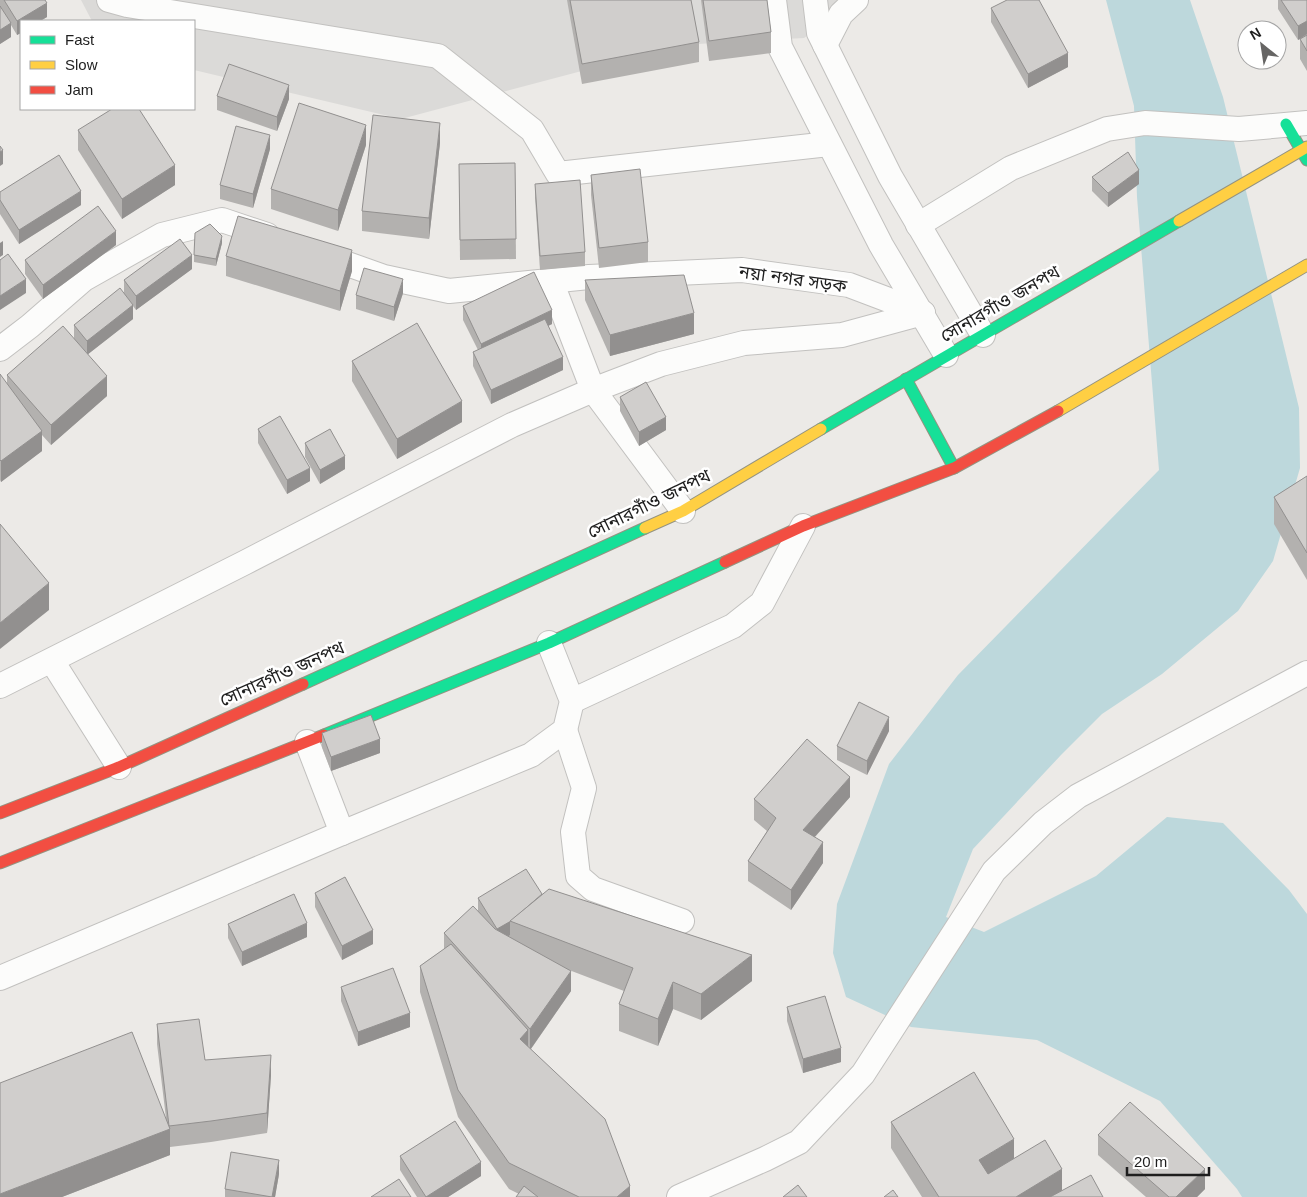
<svg xmlns="http://www.w3.org/2000/svg" width="1307" height="1197" viewBox="0 0 1307 1197" font-family="Arial,'Noto Sans Bengali',sans-serif">
  <rect width="100%" height="100%" fill="#eceae7"/>
  <path fill="#dbdad8" d="M81,0H859L804,38L680,45L401,119L194,70V21H92Z"/>
  <path fill="#bdd8dc" d="M1106,0H1190L1223,97L1299,408L1300,468L1273,561L1238,611L1162,674L1102,714L1061,755L973,849L946,917L984,932L1096,876L1167,817L1223,823L1289,890L1307,914V1197H1242L1237,1189L1160,1101L1037,1040L911,1027L846,997L833,953L837,904L889,764L958,675L1159,470L1137,197L1134,106Z"/>
  <g fill="none" stroke-linecap="round" stroke-linejoin="round">
    <g stroke="#c2c1bf" stroke-width="26">
      <g id="street">
        <path d="M109,0L127,5L438,56L532,130L558,174L829,144"/>
        <path d="M774,0L780,47L881,245L946,355"/>
        <path d="M815,0L819,33L890,176L983,335"/>
        <path d="M825,45L841,14L856,0"/>
        <path d="M918,225L1011,168L1107,129L1145,123L1239,129L1307,123"/>
        <path d="M322,255L384,277L449,291L589,277L742,270L849,285L923,313"/>
        <path d="M551,281L593,390L683,511"/>
        <path d="M0,349L30,326L84,279L162,235L222,220L267,235"/>
        <path d="M52,661L119,767"/>
        <path d="M0,686L244,563L512,425L593,390L661,364L744,343L842,335L923,313"/>
        <path d="M572,701L733,626L762,603L803,526"/>
        <path d="M565,730L584,788L573,832L578,876L593,889L682,921"/>
        <path d="M307,742L342,833"/>
        <path d="M0,978L342,833L531,755L565,730L572,701L549,643"/>
        <path d="M679,1197L765,1159L799,1142L863,1074L994,871L1043,823L1078,796L1307,673"/>
      </g>
    </g>
    <g stroke="#949381" stroke-width="13">
      <g id="fast">
        <path d="M1286,124L1307,160"/>
        <path d="M906,379L954,468"/>
        <path d="M821,429L1179,221"/>
        <path d="M303,684L645,528"/>
        <path d="M324,735L549,643L725,562"/>
      </g>
    </g>
    <g stroke="#949381" stroke-width="13">
      <g id="slow">
        <path d="M1179,221L1307,147"/>
        <path d="M1058,411L1307,265"/>
        <path d="M645,528L683,511L821,429"/>
      </g>
    </g>
    <g stroke="#949381" stroke-width="13">
      <g id="jam">
        <path d="M725,562L803,526L954,468L1058,411"/>
        <path d="M0,813L119,767L303,684"/>
        <path d="M0,863L324,735"/>
      </g>
    </g>
    <use href="#street" stroke="#fcfcfb" stroke-width="24"/>
    <use href="#fast" stroke="#16e098" stroke-width="11"/>
    <use href="#slow" stroke="#ffcf43" stroke-width="11"/>
    <use href="#jam" stroke="#f24e42" stroke-width="11"/>
  </g>
  <g fill="#b3b1af">
    <path d="M0,0H45L47,17L17,35L11,25V37L0,44Z"/>
    <path d="M567,0H691L699,42V62L582,84Z"/>
    <path d="M701,0H767L771,32V53L709,61Z"/>
    <path d="M1278,0H1307V71L1300,59V39L1298,40L1278,9Z"/>
    <path d="M991,8L1068,67L1028,88L991,22Z"/>
    <path d="M217,96L289,99L277,131L217,110Z"/>
    <path d="M78,130L175,185L122,219L78,150Z"/>
    <path d="M440,143L429,239L362,231V211Z"/>
    <path d="M366,145L338,231L271,209V189Z"/>
    <path d="M270,149L253,208L220,199V185Z"/>
    <path d="M515,163L516,259L460,260L459,164Z"/>
    <path d="M591,175L648,242V262L599,268L591,195Z"/>
    <path d="M1092,177L1139,184L1108,207L1092,191Z"/>
    <path d="M535,184L585,252V266L540,270L535,198Z"/>
    <path d="M0,192L81,205L19,244L0,214Z"/>
    <path d="M222,243L216,266L194,262V255Z"/>
    <path d="M116,245L43,299L25,274V260Z"/>
    <path d="M226,256L352,271L340,311L226,276Z"/>
    <path d="M192,269L136,310L133,306V319L88,354L107,396L51,445L42,435V451L1,482L0,480V374L7,384V375L74,338V325L124,293V280Z"/>
    <path d="M585,280L694,334L610,356L585,300Z"/>
    <path d="M403,293L394,321L356,309V295Z"/>
    <path d="M463,306L552,324L548,326L563,370L491,404L473,366V352L478,350L463,320Z"/>
    <path d="M352,361L462,422L397,459L352,381Z"/>
    <path d="M620,397L666,430L639,446L620,411Z"/>
    <path d="M258,429L310,481L287,494L258,443Z"/>
    <path d="M305,443L345,469L320,484L305,457Z"/>
    <path d="M1307,476V580L1274,524V497Z"/>
    <path d="M889,731L867,775L837,760V746Z"/>
    <path d="M322,733L380,753L331,771L322,747Z"/>
    <path d="M850,797L815,837L823,863L791,910L748,881V861L767,831L754,820V799Z"/>
    <path d="M315,893L373,944L342,960L315,907Z"/>
    <path d="M542,894L752,981L701,1020L673,1009L658,1046L619,1031V1004L624,991L569,970L571,991L531,1049L630,1197H516L519,1194L509,1189L458,1117L420,992V966L444,949V933L478,911V898Z"/>
    <path d="M228,924L307,937L242,966L228,938Z"/>
    <path d="M341,987L410,1027L358,1046L341,1001Z"/>
    <path d="M787,1007L841,1062L803,1073L787,1021Z"/>
    <path d="M157,1024L205,1060L271,1075L267,1133L211,1142L170,1147V1155L62,1197H0L166,1118L157,1044Z"/>
    <path d="M891,1122L1014,1158L1062,1190L1103,1197H922L891,1148Z"/>
    <path d="M1098,1135L1205,1189L1197,1197H1146L1098,1155Z"/>
    <path d="M400,1156L481,1176L448,1197H417L400,1170Z"/>
    <path d="M279,1174L275,1197H225V1189Z"/>
  </g>
  <g fill="#92908f">
    <path d="M47,3V17L40,21H21V33L17,35V21Z"/>
    <path d="M1307,21V34L1298,40V26Z"/>
    <path d="M11,23V37L0,44V30Z"/>
    <path d="M1068,53V67L1028,88V74Z"/>
    <path d="M289,85V99L277,131V117Z"/>
    <path d="M440,123V143L429,239V218Z"/>
    <path d="M366,125V145L338,231V210Z"/>
    <path d="M270,135V149L253,208V194Z"/>
    <path d="M3,150V164L0,166V152Z"/>
    <path d="M175,165V185L122,219V199Z"/>
    <path d="M1139,170V184L1108,207V193Z"/>
    <path d="M81,191V205L19,244V230Z"/>
    <path d="M116,231V245L43,299V285Z"/>
    <path d="M222,236V243L216,266V259Z"/>
    <path d="M3,241V255L0,257V243Z"/>
    <path d="M352,250V271L340,311V291Z"/>
    <path d="M192,255V269L136,310V296Z"/>
    <path d="M26,279V293L0,310V296Z"/>
    <path d="M403,279V293L394,321V307Z"/>
    <path d="M133,305V319L87,355V341Z"/>
    <path d="M552,310V324L481,358V344Z"/>
    <path d="M694,313V334L610,356V335Z"/>
    <path d="M563,357V370L491,404V390Z"/>
    <path d="M107,376V396L51,445V425Z"/>
    <path d="M462,401V422L397,459V439Z"/>
    <path d="M666,417V430L639,446V432Z"/>
    <path d="M42,431V451L1,482V461Z"/>
    <path d="M345,456V469L320,484V470Z"/>
    <path d="M310,468V481L287,494V480Z"/>
    <path d="M49,583V610L0,649V623Z"/>
    <path d="M889,717V731L867,775V761Z"/>
    <path d="M380,739V753L331,771V757Z"/>
    <path d="M850,777V797L803,850V830Z"/>
    <path d="M823,842V863L791,910V890Z"/>
    <path d="M545,900L510,921V935L497,943V929Z"/>
    <path d="M307,923V937L242,966V952Z"/>
    <path d="M373,930V944L342,960V946Z"/>
    <path d="M752,955V981L701,1020V994Z"/>
    <path d="M571,971V991L530,1050V1029Z"/>
    <path d="M673,982V1009L658,1046V1019Z"/>
    <path d="M410,1013V1027L358,1046V1032Z"/>
    <path d="M528,1030V1056L520,1039Z"/>
    <path d="M841,1048V1062L803,1073V1059Z"/>
    <path d="M271,1055V1075L267,1133V1113Z"/>
    <path d="M170,1129V1155L62,1197H0V1194Z"/>
    <path d="M1014,1139V1165L979,1186V1160Z"/>
    <path d="M279,1160V1174L275,1197H272Z"/>
    <path d="M481,1162V1176L448,1197H426Z"/>
    <path d="M1062,1169V1196L1060,1197H1016Z"/>
    <path d="M1205,1169V1189L1197,1197H1176Z"/>
    <path d="M630,1186V1197H617Z"/>
  </g>
  <g fill="#d0cecc" stroke="#92908f">
    <path d="M4,0H45L47,3L17,21Z"/>
    <path d="M570,0H691L699,42L582,64Z"/>
    <path d="M703,0H767L771,32L709,41Z"/>
    <path d="M1007,0H1039L1068,53L1028,74L991,8Z"/>
    <path d="M1281,0H1307V21L1298,26Z"/>
    <path d="M0,6L11,23L0,30Z"/>
    <path d="M1307,35V51L1300,39Z"/>
    <path d="M229,64L289,85L277,117L217,96Z"/>
    <path d="M299,103L366,125L338,210L271,189Z"/>
    <path d="M112,109H139L175,165L122,199L78,130Z"/>
    <path d="M373,115L440,123L429,218L362,211Z"/>
    <path d="M236,126L270,135L253,194L220,185Z"/>
    <path d="M0,146L3,150L0,152Z"/>
    <path d="M1128,152L1139,170L1108,193L1092,177Z"/>
    <path d="M59,155L81,191L19,230L0,200V192Z"/>
    <path d="M515,163L516,239L460,240L459,164Z"/>
    <path d="M640,169L648,242L599,248L591,175Z"/>
    <path d="M580,180L585,252L540,256L535,184Z"/>
    <path d="M98,206L116,231L43,285L25,260Z"/>
    <path d="M238,216L352,250L340,291L226,256Z"/>
    <path d="M210,224L222,236L216,259L194,255L195,233Z"/>
    <path d="M180,239L192,255L136,296L124,280Z"/>
    <path d="M8,254L26,279L0,296V260Z"/>
    <path d="M364,268L403,279L394,307L356,295Z"/>
    <path d="M534,272L552,310L481,344L463,306Z"/>
    <path d="M684,275L694,313L610,335L585,280Z"/>
    <path d="M120,288L133,305L87,341L74,325Z"/>
    <path d="M545,319L563,357L491,390L473,352Z"/>
    <path d="M417,323L462,401L397,439L352,361Z"/>
    <path d="M63,326L107,376L51,425L7,375Z"/>
    <path d="M0,374L42,431L1,461L0,460Z"/>
    <path d="M646,382L666,417L639,432L620,397Z"/>
    <path d="M280,416L310,468L287,480L258,429Z"/>
    <path d="M330,429L345,456L320,470L305,443Z"/>
    <path d="M1307,476V553L1274,497Z"/>
    <path d="M0,524L49,583L0,623Z"/>
    <path d="M859,702L889,717L867,761L837,746Z"/>
    <path d="M371,715L380,739L331,757L322,733Z"/>
    <path d="M807,739L850,777L803,830L823,842L791,890L748,861L776,818L754,799Z"/>
    <path d="M526,869L542,894L511,921L497,929L478,898Z"/>
    <path d="M345,877L373,930L342,946L315,893Z"/>
    <path d="M549,889L752,955L701,994L673,982L658,1019L619,1004L633,968L510,921Z"/>
    <path d="M294,894L307,923L242,952L228,924Z"/>
    <path d="M473,906L495,929L571,971L530,1029L444,933Z"/>
    <path d="M451,944L528,1030L520,1039L605,1119L630,1186L617,1197H579L509,1163L458,1090L420,966Z"/>
    <path d="M393,968L410,1013L358,1032L341,987Z"/>
    <path d="M825,996L841,1048L803,1059L787,1007Z"/>
    <path d="M199,1019L205,1060L271,1055L267,1113L211,1121L169,1126L157,1024Z"/>
    <path d="M132,1032L170,1129L0,1194V1083Z"/>
    <path d="M974,1072L1014,1139L979,1160L988,1174L1045,1140L1062,1169L1016,1197H939L891,1122Z"/>
    <path d="M1130,1102L1205,1169L1176,1197H1169L1098,1135Z"/>
    <path d="M455,1121L481,1162L426,1197L400,1156Z"/>
    <path d="M231,1152L279,1160L272,1197L225,1189Z"/>
    <path d="M1091,1175L1103,1197H1050Z"/>
    <path d="M399,1179L411,1197H371Z"/>
    <path d="M798,1185L807,1197H783Z"/>
    <path d="M524,1186L538,1197H516Z"/>
    <path d="M893,1190L898,1197H884Z"/>
  </g>
  <g text-anchor="middle" dominant-baseline="central" stroke-width="5" stroke-linejoin="round" paint-order="stroke">
    <g font-size="18" fill="#1e1e1e" stroke="#fff">
      <text transform="translate(793 279) rotate(8)">নয়া নগর সড়ক</text>
      <text transform="translate(1000 304) rotate(-30)">সোনারগাঁও জনপথ</text>
      <text transform="translate(649 504) rotate(-26)">সোনারগাঁও জনপথ</text>
      <text transform="translate(282 674) rotate(-24)">সোনারগাঁও জনপথ</text>
    </g>
  </g>
  <rect x="20" y="20" width="175" height="90" fill="#ffffff" stroke="#a5a5a5"/>
  <rect x="30" y="36" width="25" height="8" fill="#16e098" stroke="#a5a5a5"/>
  <text x="65" y="45" font-size="15" fill="#1e1e1e">Fast</text>
  <rect x="30" y="61" width="25" height="8" fill="#ffcf43" stroke="#a5a5a5"/>
  <text x="65" y="70" font-size="15" fill="#1e1e1e">Slow</text>
  <rect x="30" y="86" width="25" height="8" fill="#f24e42" stroke="#a5a5a5"/>
  <text x="65" y="95" font-size="15" fill="#1e1e1e">Jam</text>
  <g transform="translate(1262 45) rotate(330)"><circle r="24" fill="#ffffff" stroke="#a5a5a5"/>
  <path d="M0-4L9 19L0 12L-9 19Z" fill="#666564"/>
  <text y="-8" font-size="14" font-weight="bold" text-anchor="middle" fill="#1e1e1e">N</text>
  </g>
  <path d="M1127 1167v8h82v-8" fill="none" stroke="#1e1e1e" stroke-width="2.5"/>
  <text x="1134" y="1167" font-size="15" fill="#1e1e1e" stroke="#ffffff" stroke-width="4" paint-order="stroke">20 m</text>
</svg>
